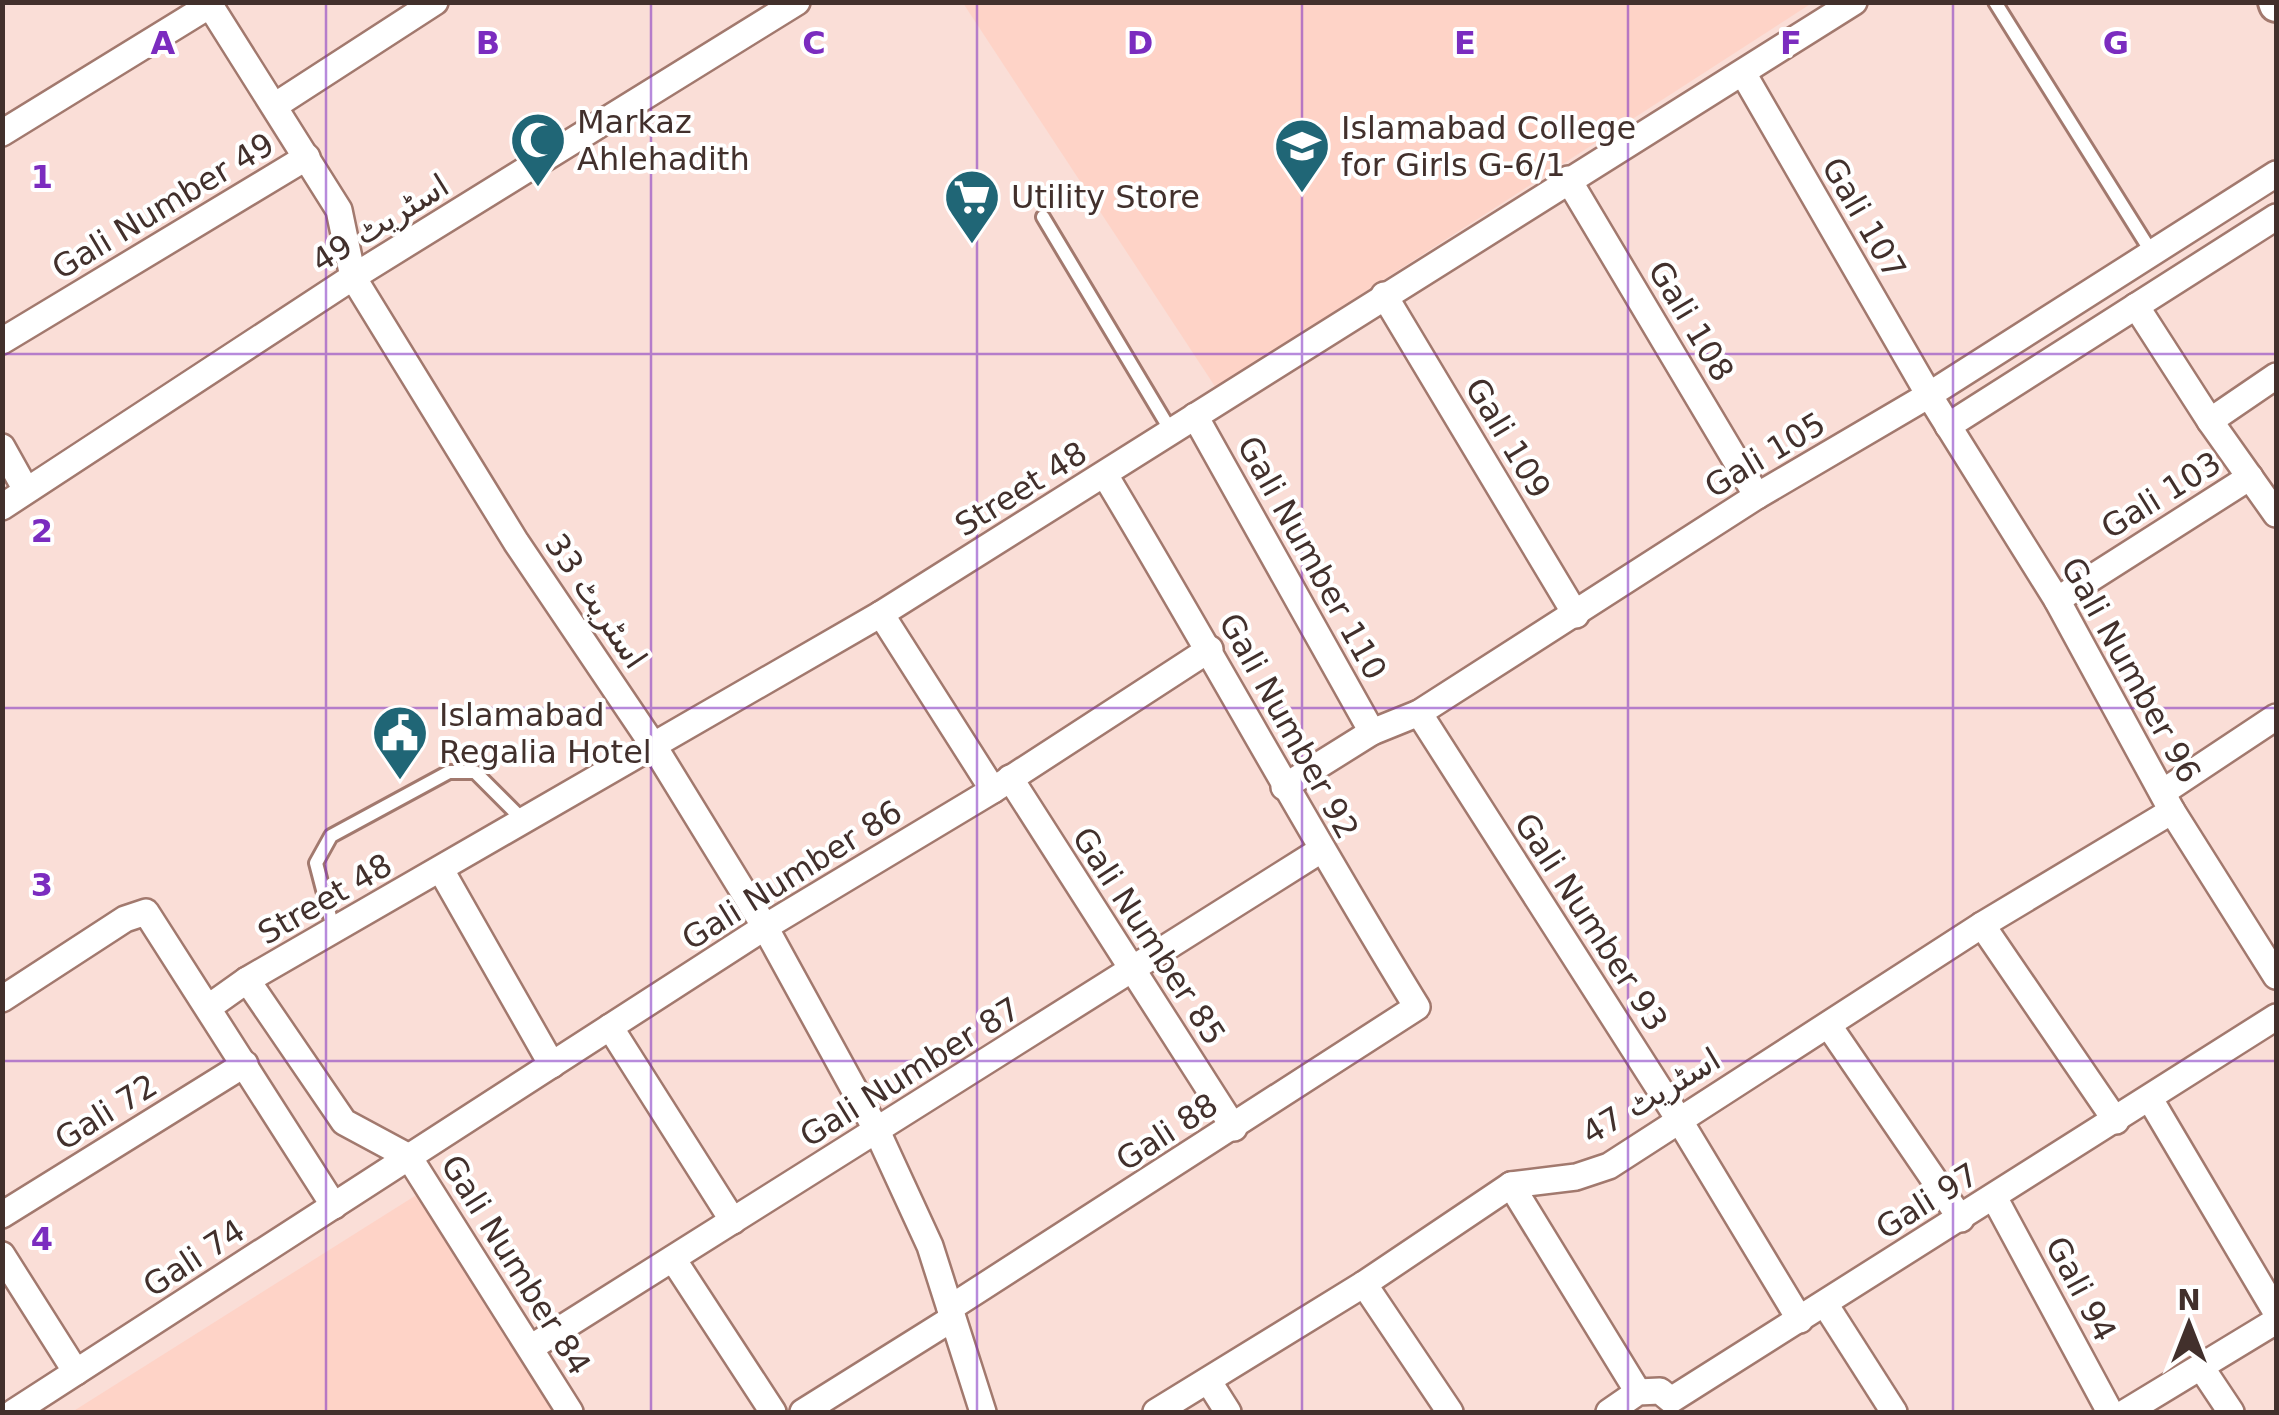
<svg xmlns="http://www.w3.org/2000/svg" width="2279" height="1415" viewBox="0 0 2279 1415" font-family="'DejaVu Sans','Noto Naskh Arabic',sans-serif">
  <rect width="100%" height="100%" fill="#faded7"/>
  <g fill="#fed3c7">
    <path d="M963,3H1812L1216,388Z"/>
    <path d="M418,1194L565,1412H72Z"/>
  </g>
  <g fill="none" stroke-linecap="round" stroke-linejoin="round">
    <g stroke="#a2796e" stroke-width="18">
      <g id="service">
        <path d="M1995,2L2152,253"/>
        <path d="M1043,217L1171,431"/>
        <path d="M334,932L316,863L331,836L449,772H475L525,822"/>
      </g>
    </g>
    <g stroke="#a2796e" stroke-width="30">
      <g id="minor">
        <path d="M208,2L339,210L353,277L516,542L655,748L765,927L877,1131L930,1246L983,1412"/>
        <path d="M1743,73L1929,395L2057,600L2172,811L2276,976"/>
        <path d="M276,105L435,2"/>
        <path d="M2,133L210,5"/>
        <path d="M1568,179L1757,496"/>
        <path d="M1384,295L1576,615"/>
        <path d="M2136,306L2210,421L2276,514"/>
        <path d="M2,341L307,157"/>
        <path d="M1195,416L1372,732"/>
        <path d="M2210,421L2276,376"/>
        <path d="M1948,426L2276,217"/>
        <path d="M2,447L26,490"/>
        <path d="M2,507L353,277L797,2"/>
        <path d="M2057,600L2250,477"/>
        <path d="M881,614L993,790"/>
        <path d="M1419,713L1678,1118L1800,1320"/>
        <path d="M1010,778L1234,1128"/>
        <path d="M1284,787L1372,732L1419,713L1757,496L1929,395L2276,174"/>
        <path d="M2163,792L2276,717"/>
        <path d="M441,870L552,1065"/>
        <path d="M1982,925L2116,1121"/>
        <path d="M247,980L344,1122L409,1157L570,1412"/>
        <path d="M2,999L125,919L146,912L334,1206"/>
        <path d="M209,1007L247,980L881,614L1854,2"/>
        <path d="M1829,1026L1961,1219"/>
        <path d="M610,1027L733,1221"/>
        <path d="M2150,1099L2276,1312"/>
        <path d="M1511,1185L1638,1392"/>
        <path d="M1994,1197L2110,1412"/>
        <path d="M2,1215L245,1064"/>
        <path d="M2,1255L76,1372"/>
        <path d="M673,1259L773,1412"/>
        <path d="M1364,1284L1450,1412"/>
        <path d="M1825,1304L1894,1412"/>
        <path d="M950,1308L1417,1007C1309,832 1211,651 1105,475"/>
        <path d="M532,1347L1321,850"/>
        <path d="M2201,1367L2231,1412"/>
        <path d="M1209,1382L1228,1412"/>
        <path d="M14,1412L765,927L993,790L1210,649"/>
        <path d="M803,1412L950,1320"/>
        <path d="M1156,1412L1364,1284L1511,1185L1576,1177L1609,1166L1982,925L2172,811"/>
        <path d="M1609,1412L1638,1392L1660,1391L1671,1400L2276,1017"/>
        <path d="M2126,1412L2276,1321"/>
      </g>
    </g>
    <g stroke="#a2796e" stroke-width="38">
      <path id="tertiary" d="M2275,2L2276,5"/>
    </g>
    <use href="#service" stroke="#fff" stroke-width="12"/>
    <use href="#minor" stroke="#fff" stroke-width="25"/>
    <use href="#tertiary" stroke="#fff" stroke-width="32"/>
  </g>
  <path fill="none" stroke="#7b2cbf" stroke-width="2.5" stroke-opacity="0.55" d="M326,2V1412M651,2V1412M977,2V1412M1302,2V1412M1628,2V1412M1953,2V1412M2,354H2276M2,708H2276M2,1061H2276"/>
  <defs>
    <g id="mosque-pin" transform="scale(2.875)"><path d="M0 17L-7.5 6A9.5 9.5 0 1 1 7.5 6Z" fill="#206676" stroke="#fff"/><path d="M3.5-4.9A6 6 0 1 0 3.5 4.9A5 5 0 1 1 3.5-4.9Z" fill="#fff"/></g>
    <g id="university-pin" transform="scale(2.875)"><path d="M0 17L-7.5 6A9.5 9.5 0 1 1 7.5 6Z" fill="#206676" stroke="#fff"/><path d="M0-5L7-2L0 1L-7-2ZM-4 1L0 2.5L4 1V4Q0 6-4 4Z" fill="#fff"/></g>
    <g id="supermarket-pin" transform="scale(2.875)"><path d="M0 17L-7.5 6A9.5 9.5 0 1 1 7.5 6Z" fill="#206676" stroke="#fff"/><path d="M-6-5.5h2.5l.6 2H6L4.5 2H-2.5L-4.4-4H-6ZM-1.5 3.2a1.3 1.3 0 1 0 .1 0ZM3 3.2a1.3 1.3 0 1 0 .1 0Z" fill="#fff"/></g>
    <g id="civic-pin" transform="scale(2.875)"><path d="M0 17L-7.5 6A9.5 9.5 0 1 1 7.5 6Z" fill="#206676" stroke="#fff"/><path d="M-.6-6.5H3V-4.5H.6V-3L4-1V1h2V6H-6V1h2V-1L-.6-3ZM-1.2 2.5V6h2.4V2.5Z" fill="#fff"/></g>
  </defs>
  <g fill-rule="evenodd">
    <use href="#mosque-pin" x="538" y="140"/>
    <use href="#university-pin" x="1302" y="146"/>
    <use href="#supermarket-pin" x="972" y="197"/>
    <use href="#civic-pin" x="400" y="733"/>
  </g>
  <g text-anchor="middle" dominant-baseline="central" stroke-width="8" stroke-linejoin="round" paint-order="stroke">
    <g font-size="32" fill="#42302c" stroke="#fff" text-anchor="start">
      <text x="577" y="122">Markaz<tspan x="577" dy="37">Ahlehadith</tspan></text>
      <text x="1341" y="128">Islamabad College<tspan x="1341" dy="37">for Girls G-6/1</tspan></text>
      <text x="1011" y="197">Utility Store</text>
      <text x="439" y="715">Islamabad<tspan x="439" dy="37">Regalia Hotel</tspan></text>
    </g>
    <g font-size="32" fill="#42302c" stroke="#fff">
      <text transform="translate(163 206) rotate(-31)">Gali Number 49</text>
      <text transform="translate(1864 218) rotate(60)">Gali 107</text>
      <text transform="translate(380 223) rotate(-32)">اسٹریٹ 49</text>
      <text transform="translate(1691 321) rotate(59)">Gali 108</text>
      <text transform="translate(1508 438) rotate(59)">Gali 109</text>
      <text transform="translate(1765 455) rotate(-31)">Gali 105</text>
      <text transform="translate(1021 489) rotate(-32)">Street 48</text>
      <text transform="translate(2161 495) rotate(-32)">Gali 103</text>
      <text transform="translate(1312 558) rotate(61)">Gali Number 110</text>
      <text transform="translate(596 601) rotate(56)">اسٹریٹ 33</text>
      <text transform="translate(2131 670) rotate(61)">Gali Number 96</text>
      <text transform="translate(1289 726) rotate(61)">Gali Number 92</text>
      <text transform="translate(792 875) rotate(-32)">Gali Number 86</text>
      <text transform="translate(325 899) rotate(-30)">Street 48</text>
      <text transform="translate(1591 922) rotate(57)">Gali Number 93</text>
      <text transform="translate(1149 936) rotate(57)">Gali Number 85</text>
      <text transform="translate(910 1072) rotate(-32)">Gali Number 87</text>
      <text transform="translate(1651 1096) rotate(-31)">اسٹریٹ 47</text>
      <text transform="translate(106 1112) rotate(-32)">Gali 72</text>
      <text transform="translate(1167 1132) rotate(-33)">Gali 88</text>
      <text transform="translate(1927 1201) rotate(-32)">Gali 97</text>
      <text transform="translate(194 1258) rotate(-33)">Gali 74</text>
      <text transform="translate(516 1265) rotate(58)">Gali Number 84</text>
      <text transform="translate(2081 1289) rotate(62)">Gali 94</text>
    </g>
  </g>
  <g font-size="32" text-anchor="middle" font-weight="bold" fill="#7b2cbf" stroke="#fff" stroke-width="8" stroke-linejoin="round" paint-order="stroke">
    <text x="163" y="54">A</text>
    <text x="488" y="54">B</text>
    <text x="814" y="54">C</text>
    <text x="1140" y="54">D</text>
    <text x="1465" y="54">E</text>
    <text x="1791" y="54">F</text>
    <text x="2116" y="54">G</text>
    <text x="42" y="188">1</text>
    <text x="42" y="542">2</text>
    <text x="42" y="896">3</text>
    <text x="42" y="1250">4</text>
  </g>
  <rect width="2279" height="1415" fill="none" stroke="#42302c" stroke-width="10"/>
  <g transform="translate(2189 1325)" stroke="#ffffff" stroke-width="8" paint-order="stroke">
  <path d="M0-8L18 38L0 25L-18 38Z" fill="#42302c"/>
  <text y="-15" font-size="28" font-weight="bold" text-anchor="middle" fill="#42302c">N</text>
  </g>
</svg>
